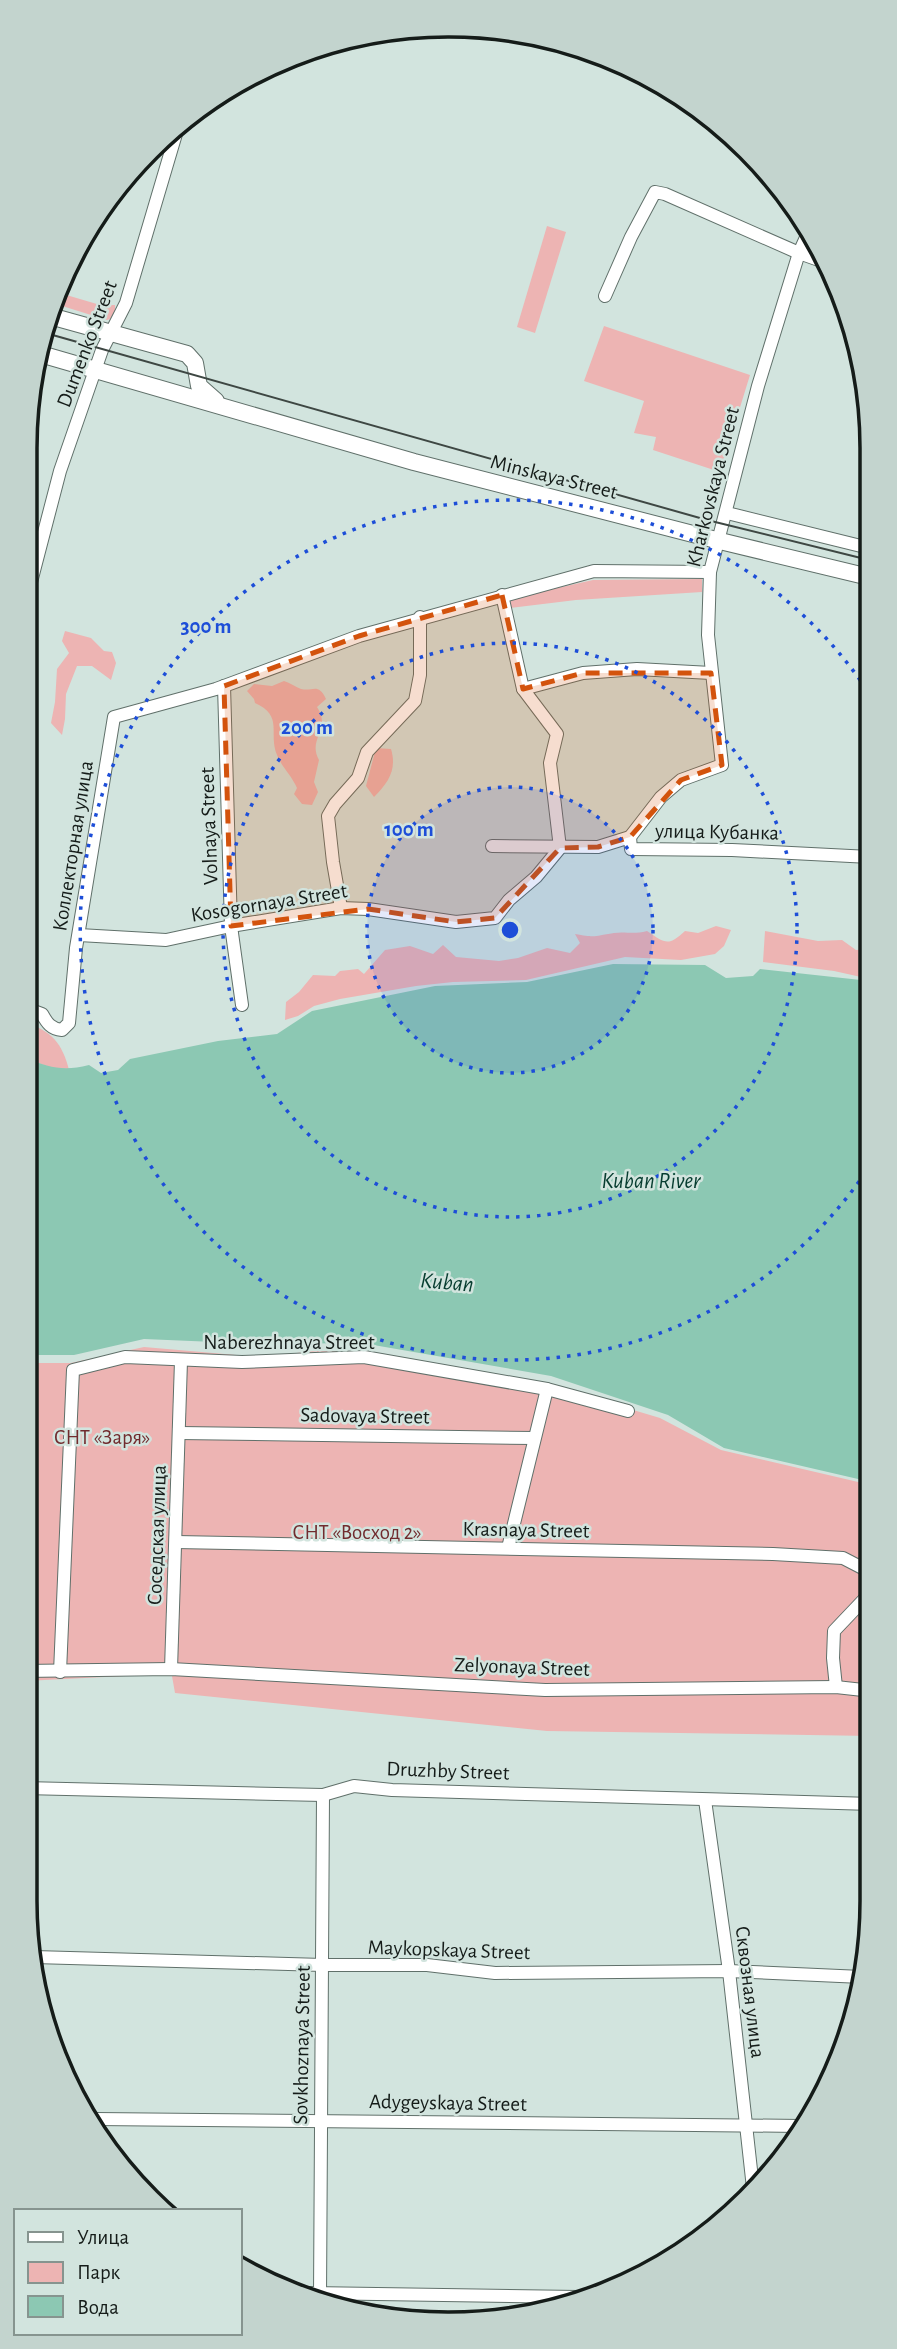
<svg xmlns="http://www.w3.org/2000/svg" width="897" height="2349" viewBox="0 0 897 2349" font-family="'Alegreya Sans',sans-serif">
  <rect width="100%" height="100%" fill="#d2e4de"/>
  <g fill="#edb4b3">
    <path d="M547,226L566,232L535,333L517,327Z"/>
    <path d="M63,294L107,307L110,305H115V311L110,319L107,320L59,305Z"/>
    <path d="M604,326L750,375L720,472L653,450L656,437L634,433L644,401L584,381Z"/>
    <path d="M702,579V592L576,600L510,608L508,599L593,580Z"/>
    <path d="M65,631L91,638L104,651L112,652L116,663L111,680L92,666H77L66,694L65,719L62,735L51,723L55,702L57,669L69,653L62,641Z"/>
    <path d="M284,681C290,683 296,687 301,689C313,692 318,682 326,699L317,707C332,730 307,738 319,760L314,782L318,792L312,805L302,804L294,794L297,788C292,776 281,766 277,755C268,733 284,716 255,703L254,699L247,691L254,684L272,686Z"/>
    <path d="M376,748L391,749C397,769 389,782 374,797L366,786Z"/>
    <path d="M716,926L731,930L724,946L715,954L681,960L625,957L526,980L453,982L416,986L340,999L314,1006L298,1016L285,1020L286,1002L299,992L313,975L335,976L340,971L358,969L364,974L385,950L410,946L433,954L443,945L456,957L499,961L518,958L547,948L570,953L580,943L575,934C597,938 594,936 614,933C626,931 632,935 647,931C665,943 668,947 685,931L698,933Z"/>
    <path d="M765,931L818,941L842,940L856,950L870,949V979L834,971L763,962Z"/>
    <path d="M24,1022C52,1031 62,1043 69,1070L52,1068L25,1058Z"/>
    <path d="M144,1347L260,1357L315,1351L368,1352L553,1386L660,1418L721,1450L871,1485L872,1736L547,1731L175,1693L172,1676L164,1674L25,1681L24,1363H71Z"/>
  </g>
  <path fill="#8cc8b3" d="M613,964L705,965L726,978L753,976L760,969L870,981L871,1482L724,1448L668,1415L551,1376L362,1343L260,1344L144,1339L74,1355H25V1058C50,1067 62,1072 89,1065L101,1073L118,1070L130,1059L218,1041L277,1034L312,1011L435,986L527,982Z"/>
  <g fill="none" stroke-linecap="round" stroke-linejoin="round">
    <g stroke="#60706a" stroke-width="14">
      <g id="minor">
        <path d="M605,296L631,237L655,192L665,194L799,253L830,264"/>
        <path d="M727,513L869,548"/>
        <path d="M24,609L60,471L102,350L126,303L176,134"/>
        <path d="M224,686L231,926L242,1005"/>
        <path d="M523,689L583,673L637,669L711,673"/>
        <path d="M630,837L661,797L681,780L722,765L708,635L710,572L758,386L799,253L809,231"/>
        <path d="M492,846L598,847L630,837L631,849L732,850L870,857"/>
        <path d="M341,908L333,862L328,816L335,804L358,778L367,752L415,701L420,675V617"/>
        <path d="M79,935L166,940L231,926L341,908L368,909L456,922L495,918L509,900L536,877L560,848L550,763L557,734L523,689L502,595"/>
        <path d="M24,1017L32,1019L34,1011L42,1014C47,1023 51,1029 62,1030L69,1023L76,948L114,717L216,689L359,636L594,571L710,572"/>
        <path d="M180,1433L534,1438"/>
        <path d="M176,1542L773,1554L843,1558L872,1573"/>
        <path d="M508,1548L547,1389"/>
        <path d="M171,1669L181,1361"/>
        <path d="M24,1671L171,1669L545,1690L836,1687L872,1691"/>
        <path d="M60,1672L73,1370L125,1357L242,1362L364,1357L547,1389L628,1411"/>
        <path d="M836,1687L833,1658L834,1631L872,1591"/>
        <path d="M24,1788L323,1795L354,1786L392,1790L872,1804"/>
        <path d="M705,1800L729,1971L753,2188"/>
        <path d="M34,1957L323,1965H427L495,1973L729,1971L862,1977"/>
        <path d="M95,2119L801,2126"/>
        <path d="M310,2293L578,2297"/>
        <path d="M320,2296L323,1795"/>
      </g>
    </g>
    <g stroke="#60706a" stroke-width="18">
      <g id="major">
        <path d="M50,316L187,354L195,363L199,386L216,401"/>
        <path d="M37,353L414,462L720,541L869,577"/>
      </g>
    </g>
    <use href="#minor" stroke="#fff" stroke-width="12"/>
    <use href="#major" stroke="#fff" stroke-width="16"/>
    <path stroke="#3e4743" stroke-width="2" d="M42,332L707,520L869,560"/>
  </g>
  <path fill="#d3530d" fill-opacity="0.2" stroke="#d3530d" stroke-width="5" stroke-dasharray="14 9" stroke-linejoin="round" d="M502,595L523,689L583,673H711L722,765L681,780L630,837L598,847L560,848L495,918L456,922L368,909L231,926L224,686L359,636Z"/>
  <circle cx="510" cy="930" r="143" fill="#1d4ed8" fill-opacity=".12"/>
  <g fill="none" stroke="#1d4ed8" stroke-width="3.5" stroke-dasharray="3.5 7">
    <circle cx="510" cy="930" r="143"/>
    <circle cx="510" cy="930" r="287"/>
    <path d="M871 1164A430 430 0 1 1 869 693"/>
  </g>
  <g text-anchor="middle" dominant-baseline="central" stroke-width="5" stroke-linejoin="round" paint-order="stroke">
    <g font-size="21" fill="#151c19" stroke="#d2e4de">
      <text transform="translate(87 344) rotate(-69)">Dumenko Street</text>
      <text transform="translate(554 477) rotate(14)">Minskaya Street</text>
      <text transform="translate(713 487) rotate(-76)">Kharkovskaya Street</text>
      <text transform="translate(209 826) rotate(-92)">Volnaya Street</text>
      <text transform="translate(717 832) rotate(1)">улица Кубанка</text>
      <text transform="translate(73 846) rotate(-81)">Коллекторная улица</text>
      <text transform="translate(269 903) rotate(-9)">Kosogornaya Street</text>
      <text x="289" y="1342">Naberezhnaya Street</text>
      <text transform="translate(365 1416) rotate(1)">Sadovaya Street</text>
      <text transform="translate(526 1530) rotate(1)">Krasnaya Street</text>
      <text transform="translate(157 1535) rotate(-88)">Соседская улица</text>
      <text transform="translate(522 1667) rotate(2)">Zelyonaya Street</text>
      <text transform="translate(448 1771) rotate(2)">Druzhby Street</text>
      <text transform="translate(449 1950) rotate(2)">Maykopskaya Street</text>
      <text transform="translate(750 1992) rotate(83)">Сквозная улица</text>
      <text transform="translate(302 2045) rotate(-89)">Sovkhoznaya Street</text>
      <text transform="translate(448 2103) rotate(1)">Adygeyskaya Street</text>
    </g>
    <g font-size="21" fill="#712b2e" stroke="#d2e4de">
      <text x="102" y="1437">СНТ «Заря»</text>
      <text x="357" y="1532">СНТ «Восход 2»</text>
    </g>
    <g font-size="23" font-style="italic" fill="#073d30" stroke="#d2e4de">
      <text x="651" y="1181">Kuban River</text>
      <text transform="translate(447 1283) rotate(5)">Kuban</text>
    </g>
  </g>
  <path d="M0 0H897V2349H0ZM448 37H449A411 411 0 0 1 860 448V1901A411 411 0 0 1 449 2312H448A411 411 0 0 1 37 1901V448A411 411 0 0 1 448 37Z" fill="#c3d4ce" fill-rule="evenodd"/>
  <path fill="none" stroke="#151c19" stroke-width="3.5" d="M448 37H449A411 411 0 0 1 860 448V1901A411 411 0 0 1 449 2312H448A411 411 0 0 1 37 1901V448A411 411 0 0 1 448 37Z"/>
  <circle cx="510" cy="930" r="10" fill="#1d4ed8" stroke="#d2e4de" stroke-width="3.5"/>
  <g font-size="21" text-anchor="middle" font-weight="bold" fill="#1d4ed8" stroke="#d2e4de" stroke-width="5" stroke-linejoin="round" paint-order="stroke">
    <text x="206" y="633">300 m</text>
    <text x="307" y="734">200 m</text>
    <text x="409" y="836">100 m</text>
  </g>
  <rect x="14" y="2209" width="228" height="126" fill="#d2e4de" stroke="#86948f" stroke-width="2"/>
  <rect x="28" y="2232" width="35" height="10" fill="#ffffff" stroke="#86948f" stroke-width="2"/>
  <text x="77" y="2244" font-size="21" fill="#151c19">Улица</text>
  <rect x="28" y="2262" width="35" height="21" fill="#edb4b3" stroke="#86948f" stroke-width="2"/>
  <text x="77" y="2279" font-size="21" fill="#151c19">Парк</text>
  <rect x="28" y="2296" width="35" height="21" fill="#8cc8b3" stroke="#86948f" stroke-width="2"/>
  <text x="77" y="2314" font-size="21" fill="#151c19">Вода</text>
</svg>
